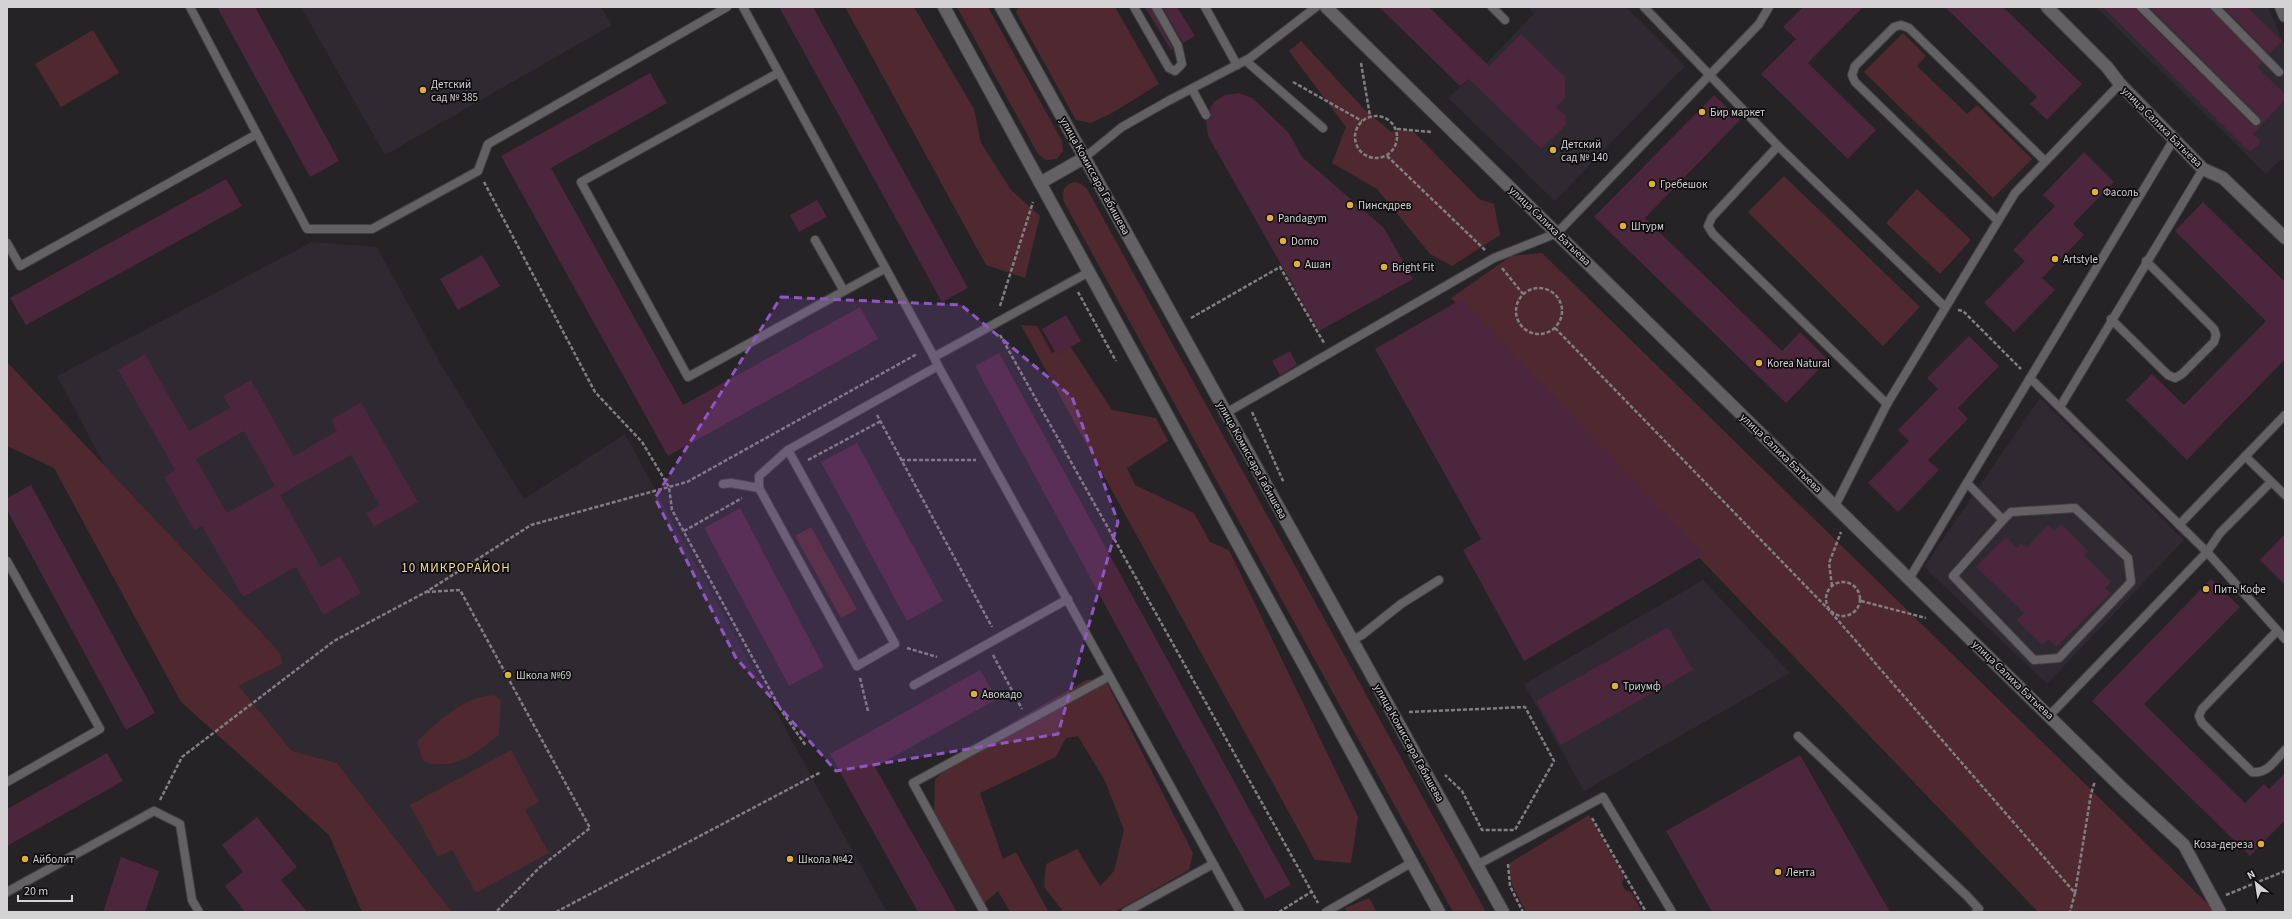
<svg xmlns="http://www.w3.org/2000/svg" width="2292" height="919" viewBox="0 0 2292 919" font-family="'Source Sans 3',sans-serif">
  <rect width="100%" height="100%" fill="#252326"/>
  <g fill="#2f2931">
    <path d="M301,7H601L612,25L385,155Z"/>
    <path d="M1528,7H1626L1685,66L1555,201L1448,98L1486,64L1534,14Z"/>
    <path d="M2096,7H2268L2285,47V159L2279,161L2266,174Z"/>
    <path d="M312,242L377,247L442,366L524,499L625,434L827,805L887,912H452L337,763L292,751L239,686L281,664L264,635L105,466L57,376Z"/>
    <path d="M2040,398L2184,540L2047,684L1924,567Z"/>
    <path d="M1703,580L1790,673L1584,791L1524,684Z"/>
  </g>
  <g fill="#4f292f">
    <path d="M845,7H914L974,109L981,143L1011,190L1040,216L1025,278L986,265Z"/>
    <path d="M957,7H988L1062,141L1063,151L1057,159L1046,160L1038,154Z"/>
    <path d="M1019,7H1115L1159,84L1112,113L1091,123L1076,120L1016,12Z"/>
    <path d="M93,30L119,73L61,107L35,64Z"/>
    <path d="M1903,33L1926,56L1917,66L1967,114L1977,105L2032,159L1993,198L1864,72Z"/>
    <path d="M1301,41L1364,109L1391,132L1411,129L1479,199L1494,204L1500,235L1452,266L1430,254L1377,189L1332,163L1346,127L1289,51Z"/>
    <path d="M1784,176L1920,307L1883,346L1748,212Z"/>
    <path d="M1074,182L1081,184L1087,189L1486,912H1453L1064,202C1061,192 1064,185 1074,182Z"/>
    <path d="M1917,189L1971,240L1940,274L1886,223Z"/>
    <path d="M1542,253L2213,909L2212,912H2038L1451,298L1511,256Z"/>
    <path d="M1021,325L1037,326L1052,353L1070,346L1112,410L1156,418L1168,441L1127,468L1135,485L1194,513L1210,542L1229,550L1358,817L1351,863L1315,860Z"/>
    <path d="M7,362L264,635L281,655L282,664L239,686L292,751L337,763L452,912H362L329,835L181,702L54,468L7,446Z"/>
    <path d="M811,527L857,609L841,618L795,536Z"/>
    <path d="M1105,679L1193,853L1189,870L1115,912H1061L1062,910L1044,887L1046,864L1077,849L1100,886L1114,871L1124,830L1105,781L1078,736L1066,738L1056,757L980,793L1003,859L1016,852L1048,911L1010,912L998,891L982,905L934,816L935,779L980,741L1086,680Z"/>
    <path d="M494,695L501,700L499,735C476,752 454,773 423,761L417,742C438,721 463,697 494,695Z"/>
    <path d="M511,750L539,802L525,810L549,853L476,893L452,850L438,857L410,805Z"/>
    <path d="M1589,815L1624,877L1622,884L1625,890L1632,893L1642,912H1526L1512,885L1508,864Z"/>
    <path d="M1369,898L1377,912H1347L1345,908Z"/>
  </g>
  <g fill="#4b263c">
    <path d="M217,7H255L339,161L310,177Z"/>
    <path d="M779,7H813L968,288L942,302Z"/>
    <path d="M1145,7H1151L1173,49L1171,50Z"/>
    <path d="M1162,7H1177L1195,36L1183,43Z"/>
    <path d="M1379,7H1429L1489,66L1521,34L1565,77V98L1556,107L1565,115L1566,125L1541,149L1469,79L1460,86Z"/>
    <path d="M1803,7H1863L1808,63L1876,130L1848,159L1761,74L1796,39L1783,27Z"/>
    <path d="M1945,7H2003L2082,84L2047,120L2030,104L2037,97Z"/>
    <path d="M2103,7H2136L2137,11L2252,125L2258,126L2261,122L2260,117L2149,7H2210L2262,62L2257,67L2285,94V100L2253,134L2261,142L2250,152Z"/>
    <path d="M2223,7H2247L2282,41L2269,54Z"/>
    <path d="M650,73L667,103L551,168L683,405L860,307L878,339L668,456L501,156Z"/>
    <path d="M1239,93L1252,98L1263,108L1289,133L1302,157L1384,228L1413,279L1319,331L1208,136L1206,120L1211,118L1209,110L1214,102L1225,95Z"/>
    <path d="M1714,95L1740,120L1645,218L1782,351L1800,332L1828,360L1786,403L1594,217Z"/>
    <path d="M2084,152L2114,182L2073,224L2084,235L2042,278L2055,290L2014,332L1984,303L2025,261L2013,250L2055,206L2043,195Z"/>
    <path d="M226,179L242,206L26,325L10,298Z"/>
    <path d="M817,200L827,217L799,232L790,215Z"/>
    <path d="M2203,202L2285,282V359L2187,460L2126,400L2152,374L2184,405L2266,321L2175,231Z"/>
    <path d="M482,255L500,286L458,310L440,279Z"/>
    <path d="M1462,299L1704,555L1524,661L1463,550L1481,539L1375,349Z"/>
    <path d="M1066,315L1081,341L1057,355L1042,329Z"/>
    <path d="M1969,336L1999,366L1958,408L1968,419L1928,460L1939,470L1898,512L1868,483L1909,441L1898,430L1938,389L1927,378Z"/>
    <path d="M1290,351L1297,365L1280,375L1272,361Z"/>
    <path d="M999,353L1291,885L1265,899L975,366Z"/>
    <path d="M145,354L189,431L230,408L223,396L251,380L294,456L337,431L331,420L361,402L418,502L374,527L366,513L380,506L351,455L280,495L244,431L196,459L227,513L275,486L321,567L340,556L361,593L323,615L296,567L243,597L202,526L194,530L164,477L175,470L118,370Z"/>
    <path d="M857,443L943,601L907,621L821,462Z"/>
    <path d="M31,485L155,713L126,730L7,510V498Z"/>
    <path d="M740,508L824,667L789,686L704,528Z"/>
    <path d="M2061,524L2088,551L2084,555L2111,582L2105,588L2111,593L2056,647L2048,639L2042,645L2016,620L2024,613L1976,567L2006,537L2017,548L2021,543L2026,548L2048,525L2054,531Z"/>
    <path d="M2285,534V585L2260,560Z"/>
    <path d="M2211,579L2240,607L2144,704L2245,803L2264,784L2269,789L2285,773V820L2250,856L2092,701Z"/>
    <path d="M1668,627L1693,670L1561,745L1536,701Z"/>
    <path d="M980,670L997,699L875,767L957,912H918L830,754Z"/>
    <path d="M107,753L123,781L7,846V809Z"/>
    <path d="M1800,755L1890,912H1712L1666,831Z"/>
    <path d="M257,817L297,867L281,880L307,912H245L225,886L243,872L222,845Z"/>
    <path d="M121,857L159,871L145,912H103Z"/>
  </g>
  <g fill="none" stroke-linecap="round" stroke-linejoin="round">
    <g stroke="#414042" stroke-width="10">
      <g id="service">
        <path d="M743,7L934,357L1089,272"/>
        <path d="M1134,7L1169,68L1175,71L1182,64L1178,46L1156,7"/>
        <path d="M1205,7L1237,65"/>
        <path d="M1492,7L1505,20"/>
        <path d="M1644,7L1778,146L1945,307"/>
        <path d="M2141,7L2256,121"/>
        <path d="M2215,7L2279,72"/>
        <path d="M1246,61L1323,128"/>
        <path d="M778,73L581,182L688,377L884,269"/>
        <path d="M1192,89L1206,115"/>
        <path d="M257,134L307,229H372L478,171L488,144L727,7"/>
        <path d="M1778,146L1712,217L1708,226L1713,234L1887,404"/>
        <path d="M1084,158L1122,127L1168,101L1250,58L1316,7"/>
        <path d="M1997,220L1855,82L1852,75L1855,66L1894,27L1901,25L1909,28L2045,161"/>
        <path d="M815,240L844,291"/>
        <path d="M7,243L20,266L257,134L190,7"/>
        <path d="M2111,319L2168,375L2175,378L2182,374L2214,342L2216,335L2214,329L2146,261"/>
        <path d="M938,366L1240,912"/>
        <path d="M2030,378L2207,552L2285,639"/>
        <path d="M2060,407L2203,169"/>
        <path d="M1226,413L1494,258L1557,233L1759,24L1769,7"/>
        <path d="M788,450L759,476V488L857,666L895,644L788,450L938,366L934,357"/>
        <path d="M2245,456L2285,495"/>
        <path d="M1967,483L2003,520L2011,512L2075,508L2128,558L2131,582L2059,658L2034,660L1953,576L2003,520"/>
        <path d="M723,484L731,483L759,488"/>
        <path d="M1835,506L1887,404L2015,193L2120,84"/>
        <path d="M2179,525L2285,415"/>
        <path d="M7,561L100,729L7,782"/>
        <path d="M1909,579L2174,139"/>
        <path d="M2277,631L2202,709L2199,716L2202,723L2252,772C2267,775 2276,759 2285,750"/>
        <path d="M1352,640L1362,635L1401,604L1439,580"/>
        <path d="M914,685L1068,599"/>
        <path d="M2049,716L2207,552L2220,533L2271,482"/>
        <path d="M1798,736L1967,896L1979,909L1976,912"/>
        <path d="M1477,865L1603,797L1672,912"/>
        <path d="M7,892L154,811L180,824L192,900L199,912"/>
        <path d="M984,912L913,783L1108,677"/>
        <path d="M1126,912L1213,864"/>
        <path d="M1326,912L1411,863"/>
      </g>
    </g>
    <g stroke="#414042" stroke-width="14">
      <g id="minor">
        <path d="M1326,7L2122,788L2184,845L2220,912"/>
        <path d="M2047,7L2107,67L2120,84L2203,169L2223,178L2285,238"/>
        <path d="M2281,7L2285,16"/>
      </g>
    </g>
    <g stroke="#414042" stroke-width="14">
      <g id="tertiary">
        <path d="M944,7L1439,912"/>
        <path d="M1001,7L1503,912"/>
        <path d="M1040,183L1084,158"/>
      </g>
    </g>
    <g stroke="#817f82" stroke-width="2.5" stroke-dasharray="4 2" stroke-linecap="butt">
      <path d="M1361,63L1370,116"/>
      <path d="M1293,82L1362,121"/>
      <circle cx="1376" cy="137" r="21"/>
      <path d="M1397,129L1432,132"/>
      <path d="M1387,156L1485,250"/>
      <path d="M484,182L595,392L642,442L669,487L672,510L781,710L806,746"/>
      <path d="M1502,268L1523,294"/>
      <circle cx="1539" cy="311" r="23"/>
      <path d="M1078,292L1116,361"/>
      <path d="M1000,306L1033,202"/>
      <path d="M1958,310L1963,311L2021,369"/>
      <path d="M1191,318L1280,267L1324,343"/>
      <path d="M1555,328L1829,610L2075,893L2070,912"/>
      <path d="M1000,335L1318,903"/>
      <path d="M1252,412L1284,483"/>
      <path d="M877,415L992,627"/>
      <path d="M808,460L881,421"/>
      <path d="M901,460H976"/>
      <path d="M684,531L742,498"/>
      <circle cx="1843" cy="599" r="17"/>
      <path d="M1832,586L1829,563L1841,532"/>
      <path d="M426,592L460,590L590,828L539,868L496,912"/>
      <path d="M1861,601L1926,618"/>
      <path d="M907,648L937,657"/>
      <path d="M993,655L1022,709"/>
      <path d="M860,678L868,711"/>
      <path d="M1409,712L1525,707L1554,761L1515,830H1482L1462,791L1445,775"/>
      <path d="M160,800L182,757L334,641L426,592L531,525L687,482L917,354"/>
      <path d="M1592,818L1646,912"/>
      <path d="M1508,864L1510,886L1523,912"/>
      <path d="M2075,893L2091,794L2095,781"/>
      <path d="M2226,895L2285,871"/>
      <path d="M556,912L821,772"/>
      <path d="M1279,912L1311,892"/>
    </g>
    <use href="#service" stroke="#636164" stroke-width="8"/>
    <use href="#minor" stroke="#636164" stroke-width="12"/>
    <use href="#tertiary" stroke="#636164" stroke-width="12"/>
  </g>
  <path fill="#9156c4" fill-opacity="0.2" stroke="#9156c4" stroke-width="3" stroke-dasharray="8 5" stroke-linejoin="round" d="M781,297L961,305L1072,397L1118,522L1058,734L836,771L736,658L655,498Z"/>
  <g fill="#ddb133" stroke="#0e0d0e" stroke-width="1.5">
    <circle cx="423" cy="90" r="4"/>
    <circle cx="1702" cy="112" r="4"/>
    <circle cx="1553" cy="150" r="4"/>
    <circle cx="1652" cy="184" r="4"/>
    <circle cx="2095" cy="192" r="4"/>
    <circle cx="1350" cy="205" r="4"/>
    <circle cx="1270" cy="218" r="4"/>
    <circle cx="1623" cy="226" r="4"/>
    <circle cx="1283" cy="241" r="4"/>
    <circle cx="2055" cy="259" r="4"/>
    <circle cx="1297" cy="264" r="4"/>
    <circle cx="1384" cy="267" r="4"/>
    <circle cx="1759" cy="363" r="4"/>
    <circle cx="2206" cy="589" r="4"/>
    <circle cx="508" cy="675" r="4"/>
    <circle cx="1615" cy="686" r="4"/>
    <circle cx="974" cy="694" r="4"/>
    <circle cx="2261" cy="844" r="4"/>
    <circle cx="25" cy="859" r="4"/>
    <circle cx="790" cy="859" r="4"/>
    <circle cx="1778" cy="872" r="4"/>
  </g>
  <g text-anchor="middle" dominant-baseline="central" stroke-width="3.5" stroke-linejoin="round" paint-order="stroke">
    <g font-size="11" fill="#d4d2d4" stroke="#0e0d0e" text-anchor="start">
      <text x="431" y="84">Детский<tspan x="431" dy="13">сад № 385</tspan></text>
      <text x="1710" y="112">Бир маркет</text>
      <text x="1561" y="144">Детский<tspan x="1561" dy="13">сад № 140</tspan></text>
      <text x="1660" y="184">Гребешок</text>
      <text x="2103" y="192">Фасоль</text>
      <text x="1358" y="205">Пинскдрев</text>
      <text x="1278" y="218">Pandagym</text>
      <text x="1631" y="226">Штурм</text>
      <text x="1291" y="241">Domo</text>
      <text x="2063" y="259">Artstyle</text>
      <text x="1305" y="264">Ашан</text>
      <text x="1392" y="267">Bright Fit</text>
      <text x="1767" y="363">Korea Natural</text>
      <text x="2214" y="589">Пить Кофе</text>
      <text x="516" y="675">Школа №69</text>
      <text x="1623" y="686">Триумф</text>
      <text x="982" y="694">Авокадо</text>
      <text x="2253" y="844" text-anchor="end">Коза-дереза</text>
      <text x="33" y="859">Айболит</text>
      <text x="798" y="859">Школа №42</text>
      <text x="1786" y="872">Лента</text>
    </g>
    <g font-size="11" fill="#d4d2d4" stroke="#0e0d0e">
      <text transform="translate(2162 127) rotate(45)">улица Салиха Батыева</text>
      <text transform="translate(1095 176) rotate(61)">улица Комиссара Габишева</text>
      <text transform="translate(1550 226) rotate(44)">улица Салиха Батыева</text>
      <text transform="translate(1781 453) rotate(44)">улица Салиха Батыева</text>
      <text transform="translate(1252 460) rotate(61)">улица Комиссара Габишева</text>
      <text transform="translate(2013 680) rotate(44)">улица Салиха Батыева</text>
      <text transform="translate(1409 743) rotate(61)">улица Комиссара Габишева</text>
    </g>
    <g font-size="13" letter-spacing="1" fill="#fcde93" stroke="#0e0d0e">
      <text x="456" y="568">10 МИКРОРАЙОН</text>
    </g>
  </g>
  <rect width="2292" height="919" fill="none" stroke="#d4d2d4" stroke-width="16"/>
  <g transform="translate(2256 883) rotate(330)" stroke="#0e0d0e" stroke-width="3" paint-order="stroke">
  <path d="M0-3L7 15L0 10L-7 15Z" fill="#d4d2d4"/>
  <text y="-6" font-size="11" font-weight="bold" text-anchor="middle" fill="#d4d2d4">N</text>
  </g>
  <path d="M18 895v6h54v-6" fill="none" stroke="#d4d2d4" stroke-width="2"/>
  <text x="24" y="895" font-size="12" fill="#d4d2d4" stroke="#0e0d0e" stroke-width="3" paint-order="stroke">20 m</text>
</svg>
